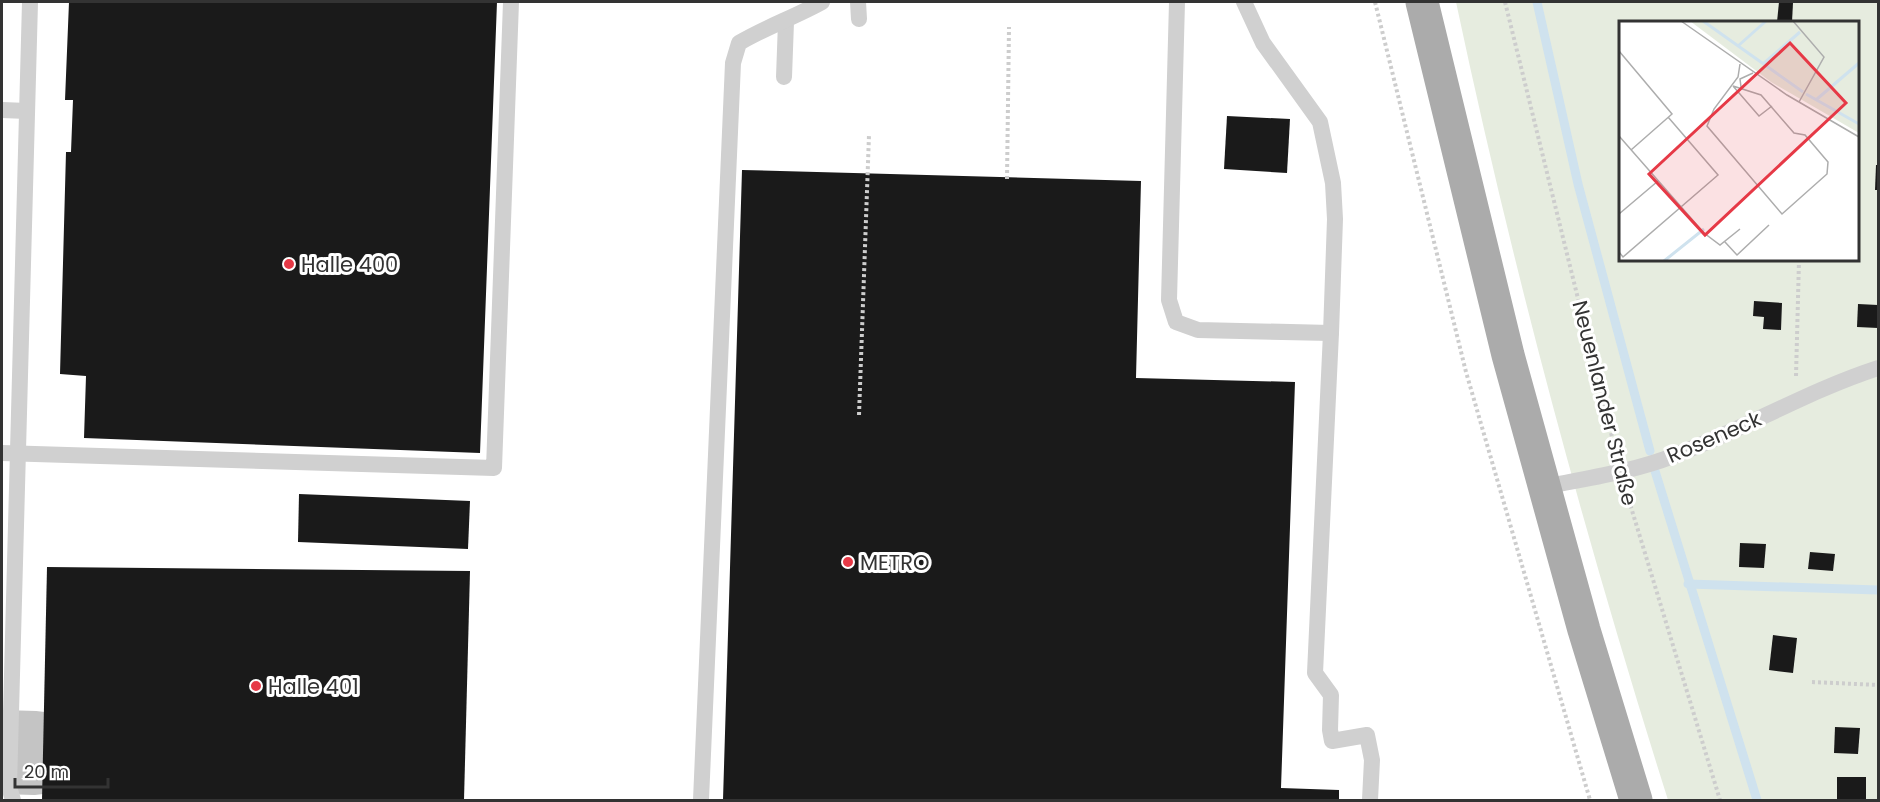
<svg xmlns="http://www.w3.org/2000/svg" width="1880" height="802" viewBox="0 0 1880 802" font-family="Poppins,sans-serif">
  <rect width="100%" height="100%" fill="#fff"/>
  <path fill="#e6ecdf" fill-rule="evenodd" d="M1456,2H1878V800H1668C1585,538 1513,271 1456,2ZM1620,22H1858V260H1620Z"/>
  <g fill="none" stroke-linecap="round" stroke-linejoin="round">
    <g stroke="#cfe2ee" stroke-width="9">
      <path d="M1537,2L1578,184L1650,451"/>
      <path d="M1655,471L1757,800"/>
      <path d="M1688,584L1878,590"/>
    </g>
    <path stroke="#c4c4c4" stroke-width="84" d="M2,752L35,753"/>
  </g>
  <g fill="#1a1a1a">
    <path d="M69,2H497L480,453L84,438L86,376L60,374L66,152H71L73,100H65Z"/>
    <path d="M1779,2L1793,3L1792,22H1777Z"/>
    <path d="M1227,116L1290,119L1287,173L1224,169Z"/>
    <path d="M1876,165H1878V190H1875Z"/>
    <path d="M742,170L1141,181L1136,378L1295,382L1281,788L1339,790V800H723Z"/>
    <path d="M1754,301L1782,303L1781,330L1763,329L1764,317L1753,316Z"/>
    <path d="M1858,304L1878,305V328L1857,327Z"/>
    <path d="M299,494L470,501L468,549L298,542Z"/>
    <path d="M1740,543L1766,544L1764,568L1739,567Z"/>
    <path d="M1810,552L1835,554L1833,571L1808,569Z"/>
    <path d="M47,567L470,571L464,800H42Z"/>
    <path d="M1773,635L1797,638L1793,673L1769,670Z"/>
    <path d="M1835,727L1860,728L1858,754L1834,753Z"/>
    <rect x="1837" y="777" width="29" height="23"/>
  </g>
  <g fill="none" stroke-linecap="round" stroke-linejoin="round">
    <g stroke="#cdcdcd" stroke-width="4" stroke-dasharray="3 3" stroke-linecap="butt">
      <path d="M1375,2L1466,372L1590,800"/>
      <path d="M1505,2L1615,449"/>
      <path d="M1007,179L1009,27"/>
      <path d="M1796,376L1799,260"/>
      <path d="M859,415L869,135"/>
      <path d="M1627,494L1720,800"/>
      <path d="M1812,682L1878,685"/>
    </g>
    <g stroke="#d0d0d0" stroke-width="16">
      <path d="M858,2L859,19"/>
      <path d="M1177,2L1169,300L1176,322L1198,330L1331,333"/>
      <path d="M1244,2L1263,43L1320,122L1333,183L1335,219L1331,333L1315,673L1331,695L1330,730L1332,741L1367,735L1372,760L1370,800"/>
      <path d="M784,77L786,22"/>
      <path d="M2,110L27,111"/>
      <path d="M2,453L494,468L511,2"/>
      <path d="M1544,487C1587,478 1632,472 1673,456C1743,430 1807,391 1878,368"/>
      <path d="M13,800L9,787L30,2"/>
      <path d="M701,800L733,63L739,43C766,27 795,17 822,2"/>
    </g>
    <path stroke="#ababab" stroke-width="33" d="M1422,2L1508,355L1584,630L1636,800"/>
  </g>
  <g fill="#e63946" stroke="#fff" stroke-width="2">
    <circle cx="289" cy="264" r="6"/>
    <circle cx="848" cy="562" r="6"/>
    <circle cx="256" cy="686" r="6"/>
  </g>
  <g text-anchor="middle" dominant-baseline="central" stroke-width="6" stroke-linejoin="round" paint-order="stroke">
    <g font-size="21" fill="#333" stroke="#fff" text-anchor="start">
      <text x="301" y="264">Halle 400</text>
      <text x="860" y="562">METRO</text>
      <text x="268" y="686">Halle 401</text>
    </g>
    <g font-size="21" fill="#333" stroke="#fff">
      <text transform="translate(1605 403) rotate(76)">Neuenlander Straße</text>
      <text transform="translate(1714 437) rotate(-23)">Roseneck</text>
    </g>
  </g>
  <g transform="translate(1619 21)">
    <rect width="240" height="240" fill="#fff"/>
    <path d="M71,0H240V112L152,61Z" fill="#e6ecdf"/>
    <path fill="none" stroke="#cfe2ee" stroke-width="3" d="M84,0L184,71M119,25L147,0M144,43L181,11M187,73L240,103M198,78L240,42M45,240L85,208"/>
    <path fill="none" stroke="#adadad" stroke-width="1.5" d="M62,0L168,74L240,116M174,0L205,36L180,81M0,30L53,93L12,129M114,65L142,74L175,112L186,114L209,141L208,153L163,193L88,105L95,88L119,56L121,43M114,65L140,95L153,85M122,66L121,58L134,52M0,115L85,212L101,224L121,208M0,193L39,160M106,221L118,234L150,204M0,231L4,236L99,154L49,96"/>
    <path fill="#e63946" fill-opacity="0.15" stroke="#e63946" stroke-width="3" d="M171,22L227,82L86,214L30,153Z"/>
    <rect width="240" height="240" fill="none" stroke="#333" stroke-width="3"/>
  </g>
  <rect width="1880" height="802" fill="none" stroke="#333333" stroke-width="6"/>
  <path d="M15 778v9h93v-9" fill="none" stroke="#333333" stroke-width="3"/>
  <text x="24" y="778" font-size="18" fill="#333333" stroke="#ffffff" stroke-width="4.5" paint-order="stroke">20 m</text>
</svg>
